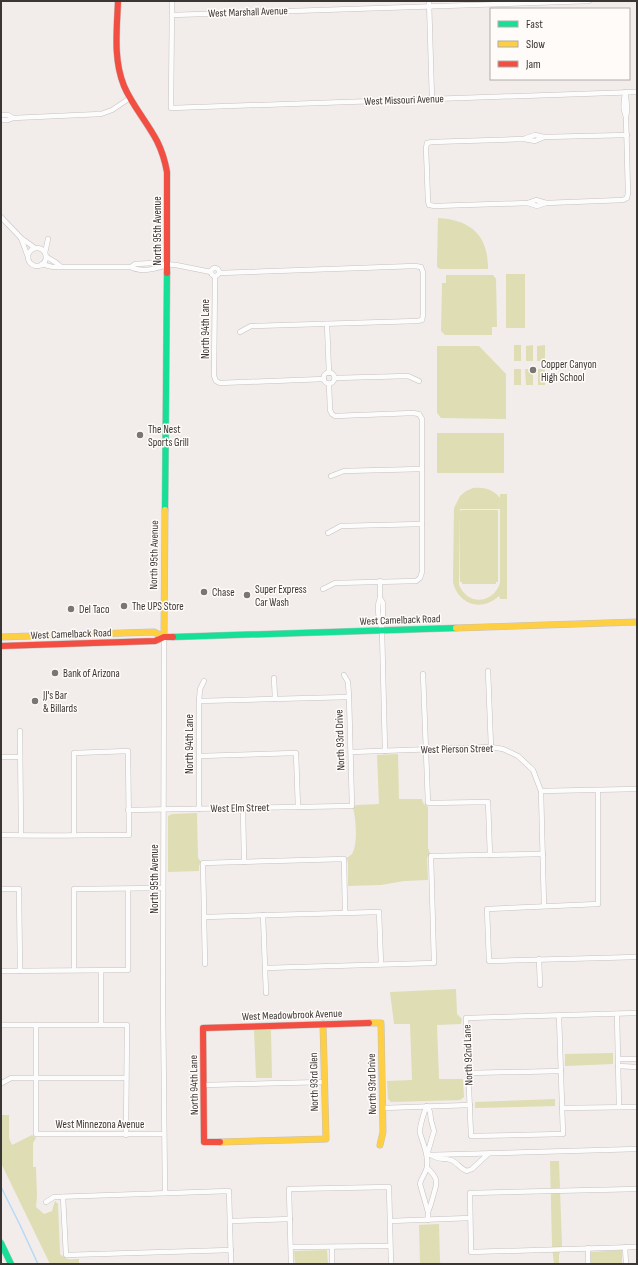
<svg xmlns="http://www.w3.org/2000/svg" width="638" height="1265" viewBox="0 0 638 1265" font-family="'Sofia Sans Condensed',sans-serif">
  <rect width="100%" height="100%" fill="#f2edea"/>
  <g fill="#deddb4" fill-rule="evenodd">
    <path d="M438,218C471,220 488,235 488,269H440L437,267Z"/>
    <rect x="506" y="274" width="19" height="54"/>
    <path d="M446,275H493L496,279L497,327H492V335H445L441,331L442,283H446Z"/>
    <rect x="514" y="345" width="7" height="16"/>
    <path d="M533,345V361H526V346Z"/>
    <path d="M545,345V361H537V346Z"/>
    <path d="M437,346H479L506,374V419L441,418L437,413Z"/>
    <rect x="514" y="369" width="7" height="16"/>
    <path d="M525,369H533V385H526Z"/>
    <rect x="538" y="369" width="7" height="16"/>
    <rect x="437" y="433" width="67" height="40"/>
    <path d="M473,488C484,487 493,489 500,498V494H507V599H500L499,596C482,612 458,605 453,582L454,508L460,496L466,491ZM460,509H500V583C493,604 468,606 459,585Z"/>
    <path d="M462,510H497L498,511V582H496V584H462V582H460V511Z"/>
    <path d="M398,754L399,799H422L423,803L428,807V848L430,854L427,858L428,880L404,881L381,885L348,886V863L347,858C348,857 350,856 352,854C358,845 356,818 353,808L356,805L379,804L377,755Z"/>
    <path d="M197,813L198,858L201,862L199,866V871L168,872V816L172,814Z"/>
    <path d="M456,989L457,1014L462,1019L461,1024L437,1025L439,1079H463L464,1097L460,1100L391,1102L388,1099L387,1081L412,1080L410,1024H394L390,992Z"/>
    <path d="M254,1030H271L272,1078H256Z"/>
    <path d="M613,1053V1064L565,1066V1054Z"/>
    <path d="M555,1099V1106L475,1108V1102Z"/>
    <path d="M1,1115H9V1138L12,1145L32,1135L36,1138L33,1143V1167H36L37,1196L36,1207L44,1214L52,1211L55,1201L58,1204L60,1254C67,1261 70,1259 79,1259V1264H50L1,1163Z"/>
    <path d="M550,1161H559L562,1245L559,1255V1264H554L552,1246Z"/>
    <path d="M439,1224L440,1262L442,1264H420L419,1225Z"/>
    <path d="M327,1250L328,1264H295L294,1251Z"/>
    <path d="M622,1250V1264H591L590,1252Z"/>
  </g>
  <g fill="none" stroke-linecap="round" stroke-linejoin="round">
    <path stroke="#b6d9f7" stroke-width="1.5" d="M1,1187L20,1225L38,1264"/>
    <g stroke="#c5c1bf" stroke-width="5.5">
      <g id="street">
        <path d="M172,1L171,108L637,92"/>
        <path d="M429,1L432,99"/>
        <path d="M172,15L589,1"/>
        <path d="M625,94C623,102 623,110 626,117"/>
        <path d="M1,115H8L13,118"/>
        <path d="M1,120H8L13,118L101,114L112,110L130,98"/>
        <path d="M544,137L535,141L524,139L432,142L427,143L426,148L428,201L429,205L435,206L528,203L537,206L546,203"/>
        <path d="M526,138L535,135L544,137L627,135"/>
        <path d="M528,203L536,200L546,203L623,200L627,198L628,193L626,117C628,109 627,101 625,92"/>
        <path d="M1,217L21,238L35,248"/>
        <path d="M21,238L28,257"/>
        <circle cx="37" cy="257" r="9"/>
        <path d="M45,253L48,239"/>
        <path d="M46,256C50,260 56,261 60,266"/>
        <path d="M42,264C46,265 51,267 55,267C80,267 106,267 131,267C142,273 156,269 167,265"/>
        <path d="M131,267L135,264L154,263L176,265L211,272"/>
        <circle cx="215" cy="272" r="4"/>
        <path d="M219,273L415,266L421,267L423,272V315L422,320L417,321L251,326L240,332"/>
        <path d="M215,276L214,376L216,381L220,383L324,379"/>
        <path d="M327,324L329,373"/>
        <circle cx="329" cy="378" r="5.5"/>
        <path d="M335,378L408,376L419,381"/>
        <path d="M331,476L344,471L422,469"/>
        <path d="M328,533L341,526L422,524"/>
        <path d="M380,581V598L383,603V618L382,630L385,751"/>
        <path d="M323,589L335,583L416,581L420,578L422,572V419L419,414L413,413L335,416L332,414L330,410L329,384"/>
        <path d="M380,598C376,607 378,617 381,627"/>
        <path d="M164,637L163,1000L165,1193"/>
        <path d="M488,671L491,747"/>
        <path d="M423,674L428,803L488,802L490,855"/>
        <path d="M274,678L275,699"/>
        <path d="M199,701L349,697"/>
        <path d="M20,731L21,835"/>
        <path d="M351,752L491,747L503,749L518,756L533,770L541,791L544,906"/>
        <path d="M200,756L296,753L298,807"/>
        <path d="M1,757H20"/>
        <path d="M598,790V904L487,909L489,961L637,957"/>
        <path d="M541,791L637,789"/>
        <path d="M243,808L244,862"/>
        <path d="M199,809V701L200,689L204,681"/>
        <path d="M128,810L352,806L349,697L348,682L344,675"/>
        <path d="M1,835C43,836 86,835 129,835L128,751L74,753V835"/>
        <path d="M1,889H19L20,971"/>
        <path d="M263,915L266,993"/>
        <path d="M205,917L379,912L381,964"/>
        <path d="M539,959L540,985"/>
        <path d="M205,964L203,863L344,859L345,912"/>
        <path d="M265,968L434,963L431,856L543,854"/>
        <path d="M74,970V889L163,888"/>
        <path d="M1,971L128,970V889"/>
        <path d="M617,1014L619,1107"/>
        <path d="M559,1016L563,1134L471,1136L466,1018L637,1013"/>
        <path d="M1,1025H127L126,1135"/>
        <path d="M36,1025V1134H163"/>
        <path d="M101,1025V971"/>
        <path d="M618,1059H637"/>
        <path d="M618,1066L637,1067"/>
        <path d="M468,1073L561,1071"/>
        <path d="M2,1083L11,1078H126"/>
        <path d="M204,1085L324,1082"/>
        <path d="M427,1106C424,1111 419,1129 420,1133C423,1144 429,1155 427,1167C426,1173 421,1178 420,1184L428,1212V1220"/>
        <path d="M427,1106L430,1112L431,1120L434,1131L427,1155"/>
        <path d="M383,1108L470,1105"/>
        <path d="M562,1108L637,1107"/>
        <path d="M427,1155L637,1149"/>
        <path d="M431,1155C441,1161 442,1157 451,1160C457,1162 460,1169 467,1171L472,1169L488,1154"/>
        <path d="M427,1168C437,1177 438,1181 434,1193C432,1200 431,1205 428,1212"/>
        <path d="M637,1189L470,1193L471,1252L637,1247"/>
        <path d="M63,1197L66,1255L231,1250"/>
        <path d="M46,1202L54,1197L229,1191L231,1264"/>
        <path d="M230,1221L290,1219"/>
        <path d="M390,1221L470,1218"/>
        <path d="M291,1247L390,1246"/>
        <path d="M332,1247V1264"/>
        <path d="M625,1247L626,1264"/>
        <path d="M588,1248V1264"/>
        <path d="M291,1264L289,1189L389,1187L391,1264"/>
      </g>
    </g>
    <g stroke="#c5c1bf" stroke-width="7">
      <g id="fast">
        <path d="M165,510L167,273"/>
        <path d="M173,637L456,628"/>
        <path d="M1,1243L11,1264"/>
      </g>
    </g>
    <g stroke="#c5c1bf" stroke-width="7">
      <g id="slow">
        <path d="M456,628L637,622"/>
        <path d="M1,637L154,632L164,637"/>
        <path d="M164,637L165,510"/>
        <path d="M369,1023H381L383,1132L380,1145"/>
        <path d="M220,1142L326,1139L323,1024"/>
      </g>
    </g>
    <g stroke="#c5c1bf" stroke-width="7">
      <g id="jam">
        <path d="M118,1C117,29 113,59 124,86C132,105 147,122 157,141C162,151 165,161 167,172V273"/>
        <path d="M1,646L155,641L164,637H173"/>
        <path d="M220,1142H204L203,1028L369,1023"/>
      </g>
    </g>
    <use href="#street" stroke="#fdfcfc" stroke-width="4.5"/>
    <use href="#fast" stroke="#16e098" stroke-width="6"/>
    <use href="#slow" stroke="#ffcf43" stroke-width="6"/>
    <use href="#jam" stroke="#f24e42" stroke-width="6"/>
  </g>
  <g fill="#7a7674" stroke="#fffbf9" stroke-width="1.5">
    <circle cx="533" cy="370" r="4"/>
    <circle cx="140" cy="435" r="4"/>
    <circle cx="204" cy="592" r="4"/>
    <circle cx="247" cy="595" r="4"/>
    <circle cx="124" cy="606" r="4"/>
    <circle cx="71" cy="609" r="4"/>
    <circle cx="55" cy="673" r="4"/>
    <circle cx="35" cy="701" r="4"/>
  </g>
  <g text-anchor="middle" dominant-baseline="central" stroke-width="3" stroke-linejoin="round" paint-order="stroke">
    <g font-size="11" fill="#3a3634" stroke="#fffbf9">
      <text transform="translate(248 12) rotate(-2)">West Marshall Avenue</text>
      <text transform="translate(404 100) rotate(-2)">West Missouri Avenue</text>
      <text transform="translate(157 231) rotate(-90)">North 95th Avenue</text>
      <text transform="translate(205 329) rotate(-90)">North 94th Lane</text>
      <text transform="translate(154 555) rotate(-89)">North 95th Avenue</text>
      <text transform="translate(400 620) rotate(-2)">West Camelback Road</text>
      <text transform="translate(71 634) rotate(-2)">West Camelback Road</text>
      <text transform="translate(340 740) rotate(-92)">North 93rd Drive</text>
      <text transform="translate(189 744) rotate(-90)">North 94th Lane</text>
      <text transform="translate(457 749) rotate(-1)">West Pierson Street</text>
      <text transform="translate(240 808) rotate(-1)">West Elm Street</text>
      <text transform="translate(154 879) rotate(-90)">North 95th Avenue</text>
      <text transform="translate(292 1015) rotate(-2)">West Meadowbrook Avenue</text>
      <text transform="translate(468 1055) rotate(-92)">North 92nd Lane</text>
      <text transform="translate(314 1082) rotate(-91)">North 93rd Glen</text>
      <text transform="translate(372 1084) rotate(-91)">North 93rd Drive</text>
      <text transform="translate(194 1085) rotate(-91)">North 94th Lane</text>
      <text x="100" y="1124">West Minnezona Avenue</text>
    </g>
    <g font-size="11" fill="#3a3634" stroke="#fffbf9" text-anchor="start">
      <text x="541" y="364">Copper Canyon<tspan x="541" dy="13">High School</tspan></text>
      <text x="148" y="429">The Nest<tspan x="148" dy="13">Sports Grill</tspan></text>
      <text x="255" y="589">Super Express<tspan x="255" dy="13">Car Wash</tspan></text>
      <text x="212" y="592">Chase</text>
      <text x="132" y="606">The UPS Store</text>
      <text x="79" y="609">Del Taco</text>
      <text x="63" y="673">Bank of Arizona</text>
      <text x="43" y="695">JJ's Bar<tspan x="43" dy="13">&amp; Billards</tspan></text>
    </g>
  </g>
  <rect width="638" height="1265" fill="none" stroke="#3a3634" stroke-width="4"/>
  <rect x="490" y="8" width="140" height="72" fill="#fffbf9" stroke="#b0acaa"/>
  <rect x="498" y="21" width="20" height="6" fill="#16e098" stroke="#b0acaa"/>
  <text x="526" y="28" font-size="12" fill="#3a3634">Fast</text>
  <rect x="498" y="41" width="20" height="6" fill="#ffcf43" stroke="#b0acaa"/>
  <text x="526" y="48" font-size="12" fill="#3a3634">Slow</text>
  <rect x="498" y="61" width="20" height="6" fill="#f24e42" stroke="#b0acaa"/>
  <text x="526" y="68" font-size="12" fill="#3a3634">Jam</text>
</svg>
